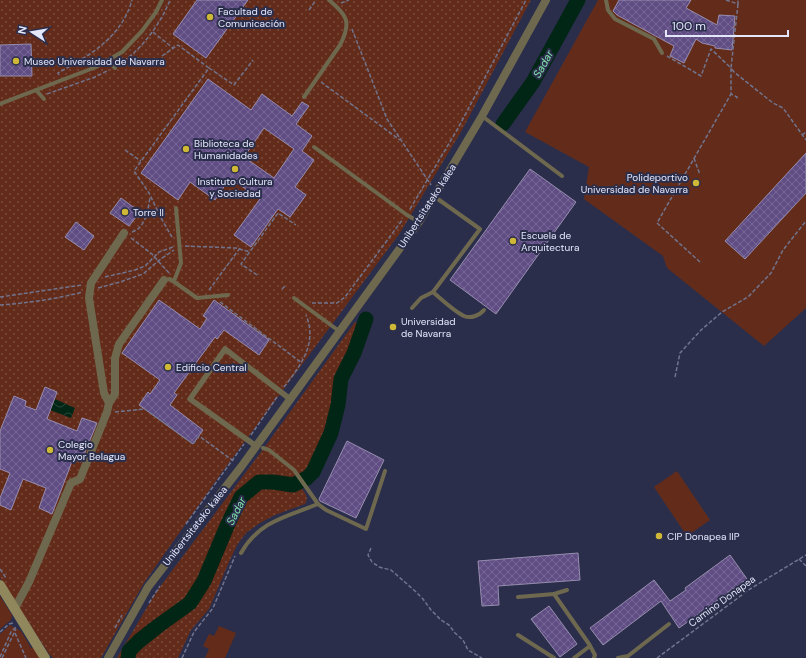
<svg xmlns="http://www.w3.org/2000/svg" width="806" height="658" viewBox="0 0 806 658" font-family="'DM Sans',sans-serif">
  <defs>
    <pattern id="park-dots" width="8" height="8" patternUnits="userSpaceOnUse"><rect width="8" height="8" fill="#632c1a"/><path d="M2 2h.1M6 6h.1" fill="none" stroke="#794b3c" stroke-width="1.8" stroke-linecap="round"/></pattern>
    <pattern id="water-waves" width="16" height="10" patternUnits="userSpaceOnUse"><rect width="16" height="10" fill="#022615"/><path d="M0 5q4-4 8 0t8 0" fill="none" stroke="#274638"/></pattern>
    <pattern id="building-cross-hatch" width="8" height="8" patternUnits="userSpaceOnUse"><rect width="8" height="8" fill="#5f4d84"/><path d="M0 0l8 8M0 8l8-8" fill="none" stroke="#766796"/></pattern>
  </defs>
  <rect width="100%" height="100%" fill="#2b2e4b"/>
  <g fill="#632c1a">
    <path d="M598,0H806V308L764,346L667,268L663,256L584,199L589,167L525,132Z"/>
    <path d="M677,471L710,520L687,536L654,487Z"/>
    <path d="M0,596L12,615L11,620L0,629Z"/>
    <path d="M10,625L21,631L31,648L34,647L41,658H0V634Z"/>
    <path d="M219,626L236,633L225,658H205L209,649L203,646L209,634L214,636Z"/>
  </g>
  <g fill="url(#park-dots)">
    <path d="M0,0H531L461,132L400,233L220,475L144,583L101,658H53L49,654L0,578Z"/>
    <path d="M355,322L361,326L355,340L338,369L335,381L334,403L328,427L309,470L302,489C306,494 309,498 305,504L275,515L260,523L246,533L237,545L229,562L209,609L191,630L178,658H117L156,592L264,448Z"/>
  </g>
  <path fill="url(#water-waves)" d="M55,399L75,408L71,418L50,410Z"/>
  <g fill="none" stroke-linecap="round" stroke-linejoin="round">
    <g stroke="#022615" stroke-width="15">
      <path d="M503,124L533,82L578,0"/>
      <path d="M128,658L129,651L139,641L158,626L190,603L204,581L227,526L241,497L259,482H273L293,485L307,478L313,472L331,433L338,405L341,379L354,353L366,319"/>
    </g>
  </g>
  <g fill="url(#building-cross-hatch)" stroke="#978daf" fill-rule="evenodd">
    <path d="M197,0H248L206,58L173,34Z"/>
    <path d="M619,0H691L686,8L717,25L719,15L735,16L732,50L715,48V46L702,43L696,39L684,63L670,56L674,46L617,15L613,11Z"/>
    <path d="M31,44L32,76H0V45Z"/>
    <path d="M208,79L251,110L262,94L292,116L302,102L309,106L296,124L312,136L302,151L314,160L295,187L306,195L290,217L278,209L251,247L234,235L260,199L230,178L215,200L190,182L178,200L141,173ZM264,128L294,149L274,178L244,157Z"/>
    <path d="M806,153V193L745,259L725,241Z"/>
    <path d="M530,169L576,202L496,314L450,280Z"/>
    <path d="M121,198L140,212L129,226L110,213Z"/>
    <path d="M76,222L94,236L84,250L65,237Z"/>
    <path d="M159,300L200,329L207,318L203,316L214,300L269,340L259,355L224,330L217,339L215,337L174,393L177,395L170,405L203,430L193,444L139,405L148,392L150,394L160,380L122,353Z"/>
    <path d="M45,387L57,392L47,419L77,431L82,418L97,423L81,462L73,459L52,514L39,508L46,488L23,479L11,510L0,505V498L10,473L0,469V431L14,396L26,401L25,406L36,410Z"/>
    <path d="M347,441L384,460L356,518L320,501L319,499Z"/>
    <path d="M578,553L580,580L498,586L499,605L482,606L478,561Z"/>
    <path d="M730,555L747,579L679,628L661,601L603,645L590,628L654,580L670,601L686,590L685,588Z"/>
    <path d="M549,606L577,644L560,657L531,619Z"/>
  </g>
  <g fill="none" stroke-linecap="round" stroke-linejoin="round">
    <g stroke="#71748e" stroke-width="1.5" stroke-dasharray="4 2" stroke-linecap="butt">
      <path d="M726,0L738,4V0"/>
      <path d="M341,3L349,0"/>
      <path d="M738,4L731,68L734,72L773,103L783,108L806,140"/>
      <path d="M309,10L316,0"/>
      <path d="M352,29L387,119L431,185"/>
      <path d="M153,32L173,48"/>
      <path d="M162,56L178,45L209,68L134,171L149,193L161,218L172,237"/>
      <path d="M667,56L701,76L711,49L731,68V94L737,97V100"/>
      <path d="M119,64C141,51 161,23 170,0"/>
      <path d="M209,68L234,85L253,60"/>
      <path d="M59,75L58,73C89,56 122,37 132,0"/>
      <path d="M321,82L400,140"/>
      <path d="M47,94L95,77L109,70"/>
      <path d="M802,135L806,132"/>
      <path d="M125,150L141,161"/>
      <path d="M694,158L700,175"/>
      <path d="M410,209L457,130L526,0"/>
      <path d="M132,232C146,228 148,209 150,197"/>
      <path d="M131,238L152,254L169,273"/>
      <path d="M185,246L236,248L250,252"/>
      <path d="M700,262L657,223L731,94"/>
      <path d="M257,275L241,264L278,213L296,225"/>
      <path d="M105,277L135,270L145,266L159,252L173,247"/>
      <path d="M98,288L120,282L143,274L158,261L174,250"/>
      <path d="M282,289L286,285"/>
      <path d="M209,290L240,248"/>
      <path d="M0,297L82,285"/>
      <path d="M220,302L302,363"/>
      <path d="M312,303H337L345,297L403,219"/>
      <path d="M0,305C28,303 56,299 83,292"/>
      <path d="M675,377L680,353L701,330L722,312L748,297L771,273L783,250L806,221"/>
      <path d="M284,387C300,366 318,344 306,315"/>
      <path d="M115,412L145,409L193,444L199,436L235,462"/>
      <path d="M251,435L277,397"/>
      <path d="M186,524L244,444"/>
      <path d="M371,548L368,555L372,562L379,567L391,570L415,591L423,599L431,610L441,620L449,625L455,633L463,640L468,650L482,658"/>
      <path d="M799,559L806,566"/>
      <path d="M0,569L6,578"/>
      <path d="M149,603L160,586"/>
      <path d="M115,628L122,615"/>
      <path d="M0,632L9,624L13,623"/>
      <path d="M15,633L26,658"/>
      <path d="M0,657L11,632L16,627"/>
      <path d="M2,658L16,629"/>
      <path d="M182,658L194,632L213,608L235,556"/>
      <path d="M657,658L750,589L806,555"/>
    </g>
    <g stroke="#6e694e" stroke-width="4">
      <path d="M606,0L608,10L615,19L654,39L662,53"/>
      <path d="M108,61L115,68"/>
      <path d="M36,90L44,99"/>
      <path d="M304,97L340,45C352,22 347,15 329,0"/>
      <path d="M0,104L96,67L122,52L142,31L156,12L162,0"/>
      <path d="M482,116L562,176"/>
      <path d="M314,147L407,215L419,222"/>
      <path d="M164,280L170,279L197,298L228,295"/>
      <path d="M174,281L181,263L176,208"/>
      <path d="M433,292C441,299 455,312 464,316C471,319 480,315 484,310"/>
      <path d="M294,298L339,331"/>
      <path d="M412,308L421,298L433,292L480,229L435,197"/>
      <path d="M263,448L269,450L294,470L318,504L326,510L366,529L385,471"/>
      <path d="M241,553C259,521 286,517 318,504"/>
      <path d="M554,594L567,590"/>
      <path d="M518,597L554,594L589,644L595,655L594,658"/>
      <path d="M518,635L554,658"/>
      <path d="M574,658L590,646"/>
      <path d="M618,658L628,656L669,624"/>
    </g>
    <path stroke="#6e694e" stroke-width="5.5" d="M256,446L190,399L225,349L290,399"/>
    <g stroke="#6e694e" stroke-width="8">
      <path d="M109,403L115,394V358L119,344L164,280"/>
      <path d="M15,608L29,582L71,483L80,479L107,412L109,403L104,393L89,298L91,283L124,233"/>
      <path d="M108,658L148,587L241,467L419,222L482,116L546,0"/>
    </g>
    <path stroke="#90875d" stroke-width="10" d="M0,585L45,658"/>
  </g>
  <g fill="#d0b837" stroke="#2b2e4b" stroke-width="1.5">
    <circle cx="210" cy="17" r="4"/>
    <circle cx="16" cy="61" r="4"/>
    <circle cx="186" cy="149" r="4"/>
    <circle cx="235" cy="169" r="4"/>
    <circle cx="696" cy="183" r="4"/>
    <circle cx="125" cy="212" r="4"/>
    <circle cx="513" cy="241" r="4"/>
    <circle cx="393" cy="327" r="4"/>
    <circle cx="168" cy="367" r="4"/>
    <circle cx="50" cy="450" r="4"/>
    <circle cx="659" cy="536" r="4"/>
  </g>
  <g text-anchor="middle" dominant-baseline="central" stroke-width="4" stroke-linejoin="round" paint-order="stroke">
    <g font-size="10" fill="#e4e7fa" stroke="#2b2e4b" text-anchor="start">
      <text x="218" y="11">Facultad de<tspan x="218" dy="12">Comunicación</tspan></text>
      <text x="24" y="61">Museo Universidad de Navarra</text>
      <text x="194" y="143">Biblioteca de<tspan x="194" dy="12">Humanidades</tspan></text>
      <text x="688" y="177" text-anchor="end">Polideportivo<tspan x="688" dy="12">Universidad de Navarra</tspan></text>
      <text x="235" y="181" text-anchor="middle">Instituto Cultura<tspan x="235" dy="12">y Sociedad</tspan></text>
      <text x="133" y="212">Torre II</text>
      <text x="521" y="235">Escuela de<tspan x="521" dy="12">Arquitectura</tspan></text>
      <text x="401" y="321">Universidad<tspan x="401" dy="12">de Navarra</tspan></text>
      <text x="176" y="367">Edificio Central</text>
      <text x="58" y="444">Colegio<tspan x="58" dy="12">Mayor Belagua</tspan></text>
      <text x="667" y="536">CIP Donapea IIP</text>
    </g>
    <g font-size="10" fill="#e4e7fa" stroke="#2b2e4b">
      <text transform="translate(427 206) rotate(-57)">Unibertsitateko kalea</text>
      <text transform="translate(195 526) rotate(-52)">Unibertsitateko kalea</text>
      <text transform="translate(722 601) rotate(-36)">Camino Donapea</text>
    </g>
    <g font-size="11" font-style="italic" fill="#80e0ab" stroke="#2b2e4b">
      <text transform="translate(543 64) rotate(-61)">Sadar</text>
      <text transform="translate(236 511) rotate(-63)">Sadar</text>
    </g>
  </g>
  <g transform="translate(32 32) rotate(282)" stroke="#2b2e4b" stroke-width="3" paint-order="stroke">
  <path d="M0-3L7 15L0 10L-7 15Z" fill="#e4e7fa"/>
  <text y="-6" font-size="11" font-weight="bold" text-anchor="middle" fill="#e4e7fa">N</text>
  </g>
  <path d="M666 30v6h122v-6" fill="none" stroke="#e4e7fa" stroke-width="2"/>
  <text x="672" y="30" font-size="12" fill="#e4e7fa" stroke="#2b2e4b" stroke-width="3" paint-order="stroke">100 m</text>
</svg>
